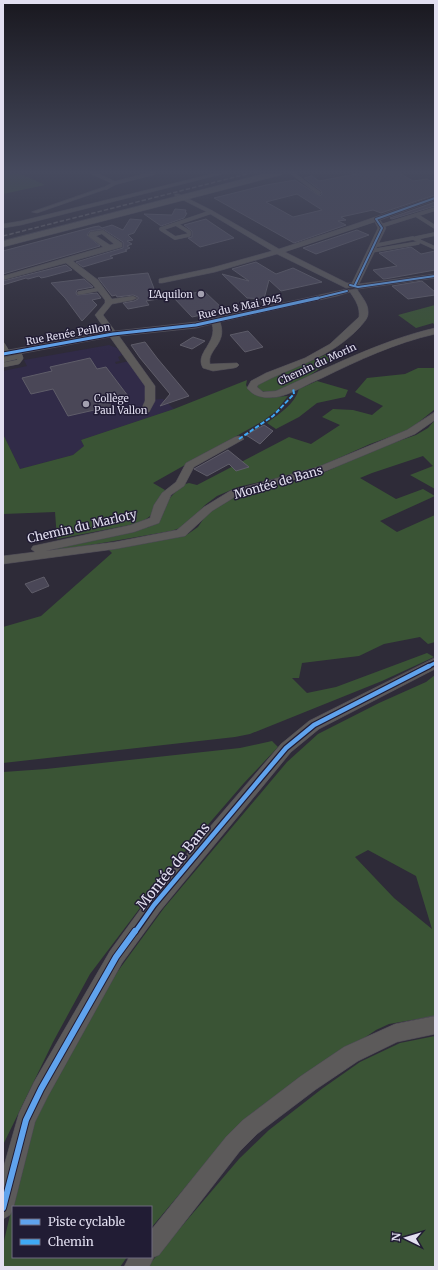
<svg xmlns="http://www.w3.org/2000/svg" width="438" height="1270" viewBox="0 0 438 1270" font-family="Merriweather,serif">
  <rect width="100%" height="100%" fill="#2e2b38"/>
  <path fill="#312b48" d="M109,345L117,348L122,355L118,357L120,361L115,362L116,364L129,361L145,384L146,390L144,400L163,399L174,409L81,440L84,446L73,455L20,469L3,434V371L27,366L24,360Z"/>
  <g fill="#3a5435" fill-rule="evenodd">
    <path d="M3,173H19L45,185L3,194Z"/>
    <path d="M435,305V326L433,323L416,328L398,315Z"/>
    <path d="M332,352L338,355C322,367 280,401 259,390L257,385L261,382Z"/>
    <path d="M418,368H435V409L409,430L370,444L319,467L299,473L238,487L217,496L205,505L195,516L180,528L171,531L56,551L54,549L149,527L160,520L168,500L182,485L189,483L197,485L289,437L311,444L340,425L322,417L333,409L353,410L372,415L383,406L355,392L367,378L405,374Z"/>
    <path d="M247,380L246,385C253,401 274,397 288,396L276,411L263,421L153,483L165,490C156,508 156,517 135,524L57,539L55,512L3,514V434L20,469L73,455L84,446L81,440L174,409Z"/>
    <path d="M317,381L348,390L345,397L317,403L299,417L276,429L267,423C280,413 294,405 299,389Z"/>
    <path d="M435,420V489L410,475L433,466L423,456L372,473L360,478L396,499L423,489L435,496L380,521L397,532L435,515V642L428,644L420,637L384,644L359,656L302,663L299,678H292L307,693L336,687L427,653L434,657L382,681L250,734L235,737L3,763V627L41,616L112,553L109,550L188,534L198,527L206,515L222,503L238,495L257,488L301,480L321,474L370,451L416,435L428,428Z"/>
    <path d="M435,675V1016L389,1024L376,1030L255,1111L220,1146L151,1228V1207H13V1257H127L120,1267H3V1245L24,1156L37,1112L63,1062L118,971L164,908L287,762L318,734L379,703L426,682ZM368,850L416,876L432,929L394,898L355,857Z"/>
    <path d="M272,741L278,747L244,783L168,871L90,974L53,1042L3,1145V772L46,769L240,748Z"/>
    <path d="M435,1036V1267H147L239,1159L269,1130L323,1088L360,1062L400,1043Z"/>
  </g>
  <g fill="#4a4757" stroke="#5f5d69" fill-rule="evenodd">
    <path d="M362,173H399L413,181L427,179L430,181L435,180V195L381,213L373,210L341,217L346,220L338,221L346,225L294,243L214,198L266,185L295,180L320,196L322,194L321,191L304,178L312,176L319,181ZM297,194L322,210L293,217L266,202Z"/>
    <path d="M435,202V206L392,219L390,218Z"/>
    <path d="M175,209L186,210L185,213H187L184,218L161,226L144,214L172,215Z"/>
    <path d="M130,219L142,220L134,233L128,235L133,240L127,241L132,244L127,246L130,248L125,250L127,251L110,256L113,258L83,267L76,262L123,248V242L103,229L90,231L87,235L100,246L3,274V251L93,227L99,226L102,228L112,225L123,230Z"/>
    <path d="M206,219L210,222L234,238L200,247L188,238L192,237V231L184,225Z"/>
    <path d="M357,230L369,235L316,254L303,248Z"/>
    <path d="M411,247L421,254L435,251V270L385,279H383L373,270L397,266L379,253Z"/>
    <path d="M256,262L276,274L293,268L322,282L281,291L269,280L264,299L247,298L222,274L249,281L232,269Z"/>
    <path d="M66,265L72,270L46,277L41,278L39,276L28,279L26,278L3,285V281Z"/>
    <path d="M148,273L158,299L146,301L149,305L128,309L123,303L134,301L138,299V297L133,295L117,297L116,295L112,296L98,278Z"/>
    <path d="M84,279L93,287L77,290L76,293L77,295L97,293L101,298L92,300L97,305L82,321L65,298L51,283Z"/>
    <path d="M422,281L435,292V295L408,299L392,286Z"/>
    <path d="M204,291L224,310L192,317L173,297Z"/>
    <path d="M248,331L263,347L245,352L230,335Z"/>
    <path d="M193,337L205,341L192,349L180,345Z"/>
    <path d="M145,342L157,358L189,396L160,406L170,394L140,358L131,345Z"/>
    <path d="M90,358L97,369L106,367L128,396L108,401L112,406L68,416L53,389L31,394L22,378L52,371L50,367Z"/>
    <path d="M264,425L273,431L260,444L246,435Z"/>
    <path d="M228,450L249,467L236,471L229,464L207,476L194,469Z"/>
    <path d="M44,577L49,586L32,593L25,584Z"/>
  </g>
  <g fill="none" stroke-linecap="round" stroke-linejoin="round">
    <g stroke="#4c4955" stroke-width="4">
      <g id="lane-far1">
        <path d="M93,173L115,183"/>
        <path d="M292,173L319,193"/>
        <path d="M106,188L115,183L154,173"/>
        <path d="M416,215L435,227"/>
        <path d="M176,224L189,232V235L175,238L161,229L211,212"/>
        <path d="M381,226L435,209"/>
        <path d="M418,239L416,238L435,234"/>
        <path d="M373,246L413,238L435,248"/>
        <path d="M371,251L418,243L419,240"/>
        <path d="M79,293L100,289"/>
      </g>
    </g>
    <g stroke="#4c4955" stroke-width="5">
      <g id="lane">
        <path d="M3,345L8,353"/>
        <path d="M3,360L20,356"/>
        <path d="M3,365L18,362L21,358L18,351"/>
      </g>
    </g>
    <g stroke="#4c4955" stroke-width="1">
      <g id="street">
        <path d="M216,173H226L21,225L3,228V224L21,221Z"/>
        <path d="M104,187L109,188L37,213L32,212Z"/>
        <path d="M175,194H179L211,210L279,249L355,224L435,196V200L380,220L386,228L359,284L435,274V278L358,289L351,287L346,288L277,254L215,272L162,283H159V279L211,268L272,251L207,212L175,196ZM375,222L378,228L352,283H347L285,252Z"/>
        <path d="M103,230L122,243V247L73,261L98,280L112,299L133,296L137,298L133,300L112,304L103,315L115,331L196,322L347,289L350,290L357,289C361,296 368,303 368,311C369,318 364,322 360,327C330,359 295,365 258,385L257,387L263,392L276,391C328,368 379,341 435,328V334C395,343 359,360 322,378C309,383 290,395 277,397C265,398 255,398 247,388L251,381L266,373L305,358L330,344L359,317C360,307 356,301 350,292L337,296L220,322C228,344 207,349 210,364L237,363L239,365L237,367L234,368L213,371L203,368C194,353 218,343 212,324L196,328L119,336L155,386V401L149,412L146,413L143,412L141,410L145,401V386L110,337L3,357V351L107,332L95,315L105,303V300L92,284L66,263L3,280V276L103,247L88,236L90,232ZM102,234L114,244L110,245L96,236Z"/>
        <path d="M435,412V420L415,434L326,471L238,495L212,511L185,536L115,549L3,564V556L35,552L31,549L33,546L131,525L150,518L154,505L162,493L176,482L186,463L235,437L239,436L244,439L194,467L184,486L171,495L159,523L134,532L45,551L115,542L177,530L204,507L230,491L318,467L407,430Z"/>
        <path d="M435,658V669L319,729L291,752L160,911L122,963L48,1096L35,1122L13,1209L10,1215L3,1219V1169L19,1113L34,1082L110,951L148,899L281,744L309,721Z"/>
        <path d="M435,1016V1034L397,1042L358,1061L315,1090L257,1134L240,1151L159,1255L154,1257L149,1267H124L129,1257H151V1230L226,1137L243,1120L301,1076L344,1047L395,1024Z"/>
      </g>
    </g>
    <g stroke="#4c4955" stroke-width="1">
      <path id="primary" d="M267,173H283L281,175L3,247V241Z"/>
    </g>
    <use href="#lane-far1" stroke="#5c5a5a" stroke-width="3.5"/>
    <use href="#lane" stroke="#5c5a5a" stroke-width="4.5"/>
    <use href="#street" fill="#5c5a5a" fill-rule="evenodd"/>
    <use href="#primary" fill="#666360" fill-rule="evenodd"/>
    <path stroke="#6a686c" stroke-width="1.5" stroke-dasharray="4.5 2" stroke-linecap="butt" d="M3,236L251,173"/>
    <path stroke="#3fa9f5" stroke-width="2" stroke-dasharray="4.5 2" stroke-linecap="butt" d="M239,439L273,416L294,394L293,388"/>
    <g stroke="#211c34" stroke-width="3.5">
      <g id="cycleway-far4">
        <path d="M350,285L358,287L435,276"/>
        <path d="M355,285L382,228L376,219L435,198"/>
        <path d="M314,299L347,291"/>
      </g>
    </g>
    <g stroke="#211c34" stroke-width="5">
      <path id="cycleway-far3" d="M3,354L113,334L196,325L318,298"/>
    </g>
    <g stroke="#211c34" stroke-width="6">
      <path id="cycleway-far2" d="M427,667L435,663"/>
    </g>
    <g stroke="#211c34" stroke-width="7">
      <path id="cycleway-far1" d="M135,932L154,905L286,748L314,725L429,666"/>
    </g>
    <g stroke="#211c34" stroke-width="8">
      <path id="cycleway" d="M3,1208L26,1120L41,1089L116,957L135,931"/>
    </g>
    <use href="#cycleway-far4" stroke="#60a3ed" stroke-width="2"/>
    <use href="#cycleway-far3" stroke="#60a3ed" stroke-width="3"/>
    <use href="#cycleway-far2" stroke="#60a3ed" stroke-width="3.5"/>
    <use href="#cycleway-far1" stroke="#60a3ed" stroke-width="4.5"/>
    <use href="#cycleway" stroke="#60a3ed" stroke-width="6"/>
  </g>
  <linearGradient id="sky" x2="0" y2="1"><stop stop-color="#19181f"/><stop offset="0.49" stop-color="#464a5e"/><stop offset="1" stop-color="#464a5e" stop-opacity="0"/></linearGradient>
  <rect width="438" height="351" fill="url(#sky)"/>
  <g fill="#a3a0b0" stroke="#211c34" stroke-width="1.5">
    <circle cx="201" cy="294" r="4"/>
    <circle cx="86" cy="404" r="4"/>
  </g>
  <g text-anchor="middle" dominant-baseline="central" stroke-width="3" stroke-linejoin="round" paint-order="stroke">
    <g font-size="10" fill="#e2dff0" stroke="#211c34" text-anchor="end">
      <text x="193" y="294">L'Aquilon</text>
      <text x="94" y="398" text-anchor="start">Collège<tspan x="94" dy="12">Paul Vallon</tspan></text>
    </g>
    <g font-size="10" fill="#e2dff0" stroke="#211c34">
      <text transform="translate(240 307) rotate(-12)">Rue du 8 Mai 1945</text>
      <text transform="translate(68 334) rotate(-10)">Rue Renée Peillon</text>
      <text transform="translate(317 364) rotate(-25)">Chemin du Morin</text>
    </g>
    <g font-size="12" fill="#e2dff0" stroke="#211c34">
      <text transform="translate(278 482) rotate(-16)">Montée de Bans</text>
      <text transform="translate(82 526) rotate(-13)">Chemin du Marloty</text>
    </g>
    <g font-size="14" fill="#e2dff0" stroke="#211c34">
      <text transform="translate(173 866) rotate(-51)">Montée de Bans</text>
    </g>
  </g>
  <rect width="438" height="1270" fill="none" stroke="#e2dff0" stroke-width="8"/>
  <rect x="12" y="1206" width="140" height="52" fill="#211c34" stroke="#6e6a7f"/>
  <rect x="20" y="1219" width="20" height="6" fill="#60a3ed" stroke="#6e6a7f"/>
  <text x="48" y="1226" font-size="12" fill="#e2dff0">Piste cyclable</text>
  <rect x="20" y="1239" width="20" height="6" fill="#3fa9f5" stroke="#6e6a7f"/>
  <text x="48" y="1246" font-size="12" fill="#e2dff0">Chemin</text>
  <g transform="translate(406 1238) rotate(275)" stroke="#211c34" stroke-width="3" paint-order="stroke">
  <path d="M0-3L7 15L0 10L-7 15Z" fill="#e2dff0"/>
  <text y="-6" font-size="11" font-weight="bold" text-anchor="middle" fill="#e2dff0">N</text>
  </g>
</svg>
